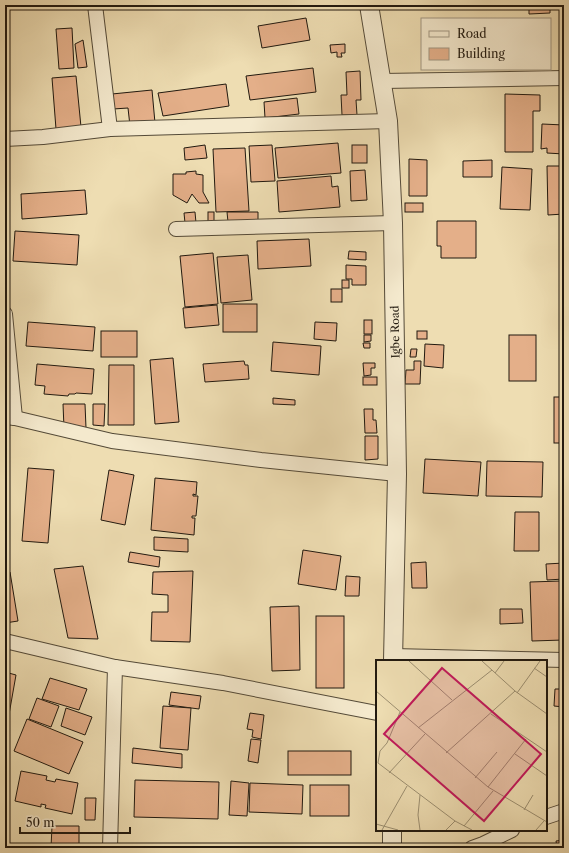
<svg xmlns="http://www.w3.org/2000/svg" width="569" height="853" viewBox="0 0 569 853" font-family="'Libre Caslon Text',serif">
  <rect width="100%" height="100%" fill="#eeddb2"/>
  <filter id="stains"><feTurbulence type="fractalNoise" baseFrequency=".005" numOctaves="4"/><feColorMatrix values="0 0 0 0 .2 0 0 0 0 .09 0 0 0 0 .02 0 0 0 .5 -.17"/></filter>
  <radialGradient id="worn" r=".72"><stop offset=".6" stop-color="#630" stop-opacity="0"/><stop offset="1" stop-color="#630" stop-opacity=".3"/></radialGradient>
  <g fill="#e4af89" stroke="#21190f">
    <path d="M529,5H550V13L529,14Z"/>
    <path d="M306,18L310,40L262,48L258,26Z"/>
    <path d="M72,28L74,68L59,69L56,29Z"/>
    <path d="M83,40L87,67L78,68L75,44Z"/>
    <path d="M345,44V53H341L342,57H337V52L331,53L330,45Z"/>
    <path d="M313,68L316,92L250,100L246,76Z"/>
    <path d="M360,71L361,100H356L357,115H342L341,95H347L346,72Z"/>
    <path d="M76,76L81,127L56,129L52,78Z"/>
    <path d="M226,84L229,106L163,116L158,93Z"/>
    <path d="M152,90L155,123L130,126L128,108L113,109L112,94Z"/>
    <path d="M505,94L540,95V111H533V152H505Z"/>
    <path d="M297,98L299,114L265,118L264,102Z"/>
    <path d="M542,124L564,125V154L547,153V148L541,149Z"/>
    <path d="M338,143L341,173L278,178L275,148Z"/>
    <path d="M205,145L207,158L185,160L184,148Z"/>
    <path d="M272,145L275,181L251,182L249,146Z"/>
    <rect x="352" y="145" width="15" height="18"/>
    <path d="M245,148L249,211L216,212L213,149Z"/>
    <path d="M409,159L427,160V196H409Z"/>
    <path d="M492,160V177H463V161Z"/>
    <path d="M547,166H564V214L548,215Z"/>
    <path d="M502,167L532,169L530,210L500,209Z"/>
    <path d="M365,170L367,200L351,201L350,171Z"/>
    <path d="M196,171V174L203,175V192L209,203H199L192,194L187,203L173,195V174H186V172Z"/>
    <path d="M331,176L332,187L338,186L340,207L279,212L277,181Z"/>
    <path d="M85,190L87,214L22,219L21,194Z"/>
    <rect x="405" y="203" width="18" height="9"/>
    <path d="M195,212L196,223H185L184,213Z"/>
    <rect x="208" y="212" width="6" height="13"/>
    <path d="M227,212H258V221L228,222Z"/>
    <path d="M437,221H476V258H441V246H437Z"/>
    <path d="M15,231L79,235L77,265L13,261Z"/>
    <path d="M309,239L311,266L258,269L257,241Z"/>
    <path d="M349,251L366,252V260L348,259Z"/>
    <path d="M213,253L218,304L185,307L180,256Z"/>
    <path d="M248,255L252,300L221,303L217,257Z"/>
    <path d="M346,265L366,266V285H352V279H346Z"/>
    <rect x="342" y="280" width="7" height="8"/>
    <rect x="331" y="289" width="11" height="13"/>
    <rect x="223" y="304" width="34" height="28"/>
    <path d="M217,305L219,325L185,328L183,308Z"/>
    <rect x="364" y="320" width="8" height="14"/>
    <path d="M28,322L95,327L93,351L26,346Z"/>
    <path d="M315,322L337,323L336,341L314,339Z"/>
    <rect x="101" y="331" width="36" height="26"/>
    <rect x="417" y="331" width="10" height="8"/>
    <path d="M364,335H371V341L364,342Z"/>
    <rect x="509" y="335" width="27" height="46"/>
    <rect x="563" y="337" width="1" height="22"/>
    <path d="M273,342L321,346L319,375L271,371Z"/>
    <path d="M363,343H370V348H364Z"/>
    <path d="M425,344L444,345L443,368L424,366Z"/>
    <path d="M411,349H417L416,357H410Z"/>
    <path d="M173,358L179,422L155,424L150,360Z"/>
    <path d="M244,361L245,365H248L249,379L205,382L203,364Z"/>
    <path d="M414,361H421L420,384H405L406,370H414Z"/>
    <path d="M363,363H375V368H371V375L364,376Z"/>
    <path d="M37,364L94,369L92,394L76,393L75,394H69L68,396L44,394L45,386L35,385Z"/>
    <path d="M109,365H134V425H108Z"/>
    <rect x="363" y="377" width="14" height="8"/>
    <rect x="554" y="397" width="10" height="46"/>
    <path d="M273,398L295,400V405L273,404Z"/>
    <path d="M63,404H85L86,428H64Z"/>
    <path d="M93,404H105L104,426L93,425Z"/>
    <path d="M364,409H373V420H376L377,433H365Z"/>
    <path d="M365,436H378V459L365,460Z"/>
    <path d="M425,459L481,462L478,496L423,493Z"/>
    <path d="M487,461L543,462L542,497L486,496Z"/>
    <path d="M28,468L54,470L48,543L22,541Z"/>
    <path d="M109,470L134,475L125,525L101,520Z"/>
    <path d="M155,478L197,482L196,495L193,494V496H198L196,516H192V518H195L194,535L151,530Z"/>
    <path d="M515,512H539V551H514Z"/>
    <path d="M154,537L188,539V552L154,550Z"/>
    <path d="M303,550L341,556L336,590L298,584Z"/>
    <path d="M130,552L160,557L159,567L128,562Z"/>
    <path d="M426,562L427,588H412L411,563Z"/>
    <path d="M564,563V579L547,580L546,564Z"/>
    <path d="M83,566L98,639L68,638L54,569Z"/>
    <path d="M193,571L190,642L151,641L152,612H168V595L152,594L153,572Z"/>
    <path d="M5,572H10L18,621L5,623V607L8,606L7,602H5Z"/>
    <path d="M346,576L360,577L359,596H345Z"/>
    <path d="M561,581L563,640L532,641L530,582Z"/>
    <path d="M299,606L300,670L272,671L270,607Z"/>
    <path d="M500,609H522L523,623L500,624Z"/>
    <rect x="316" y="616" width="28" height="72"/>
    <path d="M5,672L16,675L5,737Z"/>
    <path d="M50,678L87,689L79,710L42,699Z"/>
    <path d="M555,689H564V707L554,706Z"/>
    <path d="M171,692L201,696L199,709L169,705Z"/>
    <path d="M37,698L59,706L51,727L29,719Z"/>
    <path d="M163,706L191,708L188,750L160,748Z"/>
    <path d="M66,708L92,717L85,735L61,726Z"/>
    <path d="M250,713L264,715L261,739L252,737L253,730L247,729Z"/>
    <path d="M27,719L83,742L69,774L14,751Z"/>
    <path d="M251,739L261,740L258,763L248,761Z"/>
    <path d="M133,748L182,754V768L132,763Z"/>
    <rect x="288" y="751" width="63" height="24"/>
    <path d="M21,771L47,776L46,780L55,782L56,779L78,783L72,814L45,808L46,805L41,804V807L15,801Z"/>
    <path d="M135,780L219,782L218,819L134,817Z"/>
    <path d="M231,781L249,783L247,816L229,815Z"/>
    <path d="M250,783L303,785L302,814L249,812Z"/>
    <rect x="310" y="785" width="39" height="31"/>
    <path d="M85,798H96L95,820H85Z"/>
    <path d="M52,826H79V848H51Z"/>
    <path d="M564,840V848H557L556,841Z"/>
  </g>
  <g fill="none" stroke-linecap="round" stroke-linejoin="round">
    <g stroke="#544a38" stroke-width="16">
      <g id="minor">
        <path d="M95,5L110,129"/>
        <path d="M382,81L564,78"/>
        <path d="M5,139L43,137L110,129L388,121"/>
        <path d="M176,229L393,223"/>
        <path d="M5,314L15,418"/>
        <path d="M5,417L15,418L112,441L261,460L397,474"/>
        <path d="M5,641L115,667L223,683L377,713"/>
        <path d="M393,656L564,660"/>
        <path d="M546,817L564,811"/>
        <path d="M110,848L115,667"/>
        <path d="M472,848L483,844L512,830"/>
      </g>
    </g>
    <g stroke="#544a38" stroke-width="20">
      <g id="tertiary">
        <path d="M369,5L388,121L393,223L397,474L393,661"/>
        <path d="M392,848V830"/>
      </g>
    </g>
    <use href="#minor" stroke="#f4e9cd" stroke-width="14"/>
    <use href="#tertiary" stroke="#f4e9cd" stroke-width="18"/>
  </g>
  <g text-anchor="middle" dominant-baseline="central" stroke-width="3.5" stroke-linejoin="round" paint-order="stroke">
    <g font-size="11" fill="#21190f" stroke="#f4e9cd">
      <text transform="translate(395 332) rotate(-91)">Igbe Road</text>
    </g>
  </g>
  <g transform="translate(376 660)">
    <rect width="171" height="171" fill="#eeddb2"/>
    <path fill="none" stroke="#9c8f71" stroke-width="1" d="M33,1L76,40M106,1L139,31L171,54M158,8L171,17M119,13L128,1M0,31L112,127L171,162M141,33L164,1M24,52L11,83L4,91L2,103L79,161L96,170M115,54L171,92M42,68L116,10M70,93L139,31M139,94L171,116M13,113L49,74M99,118L121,92M112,127L150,79M148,150L157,135M0,164L22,170M88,166L117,131M6,170L31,126M44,170L42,155L44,135M70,170L79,161M160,170L168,161"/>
    <path fill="#c2185b" fill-opacity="0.15" stroke="#c2185b" stroke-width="2" d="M66,8L165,94L108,161L8,74Z"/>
    <rect width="171" height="171" fill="none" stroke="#21190f" stroke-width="2"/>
  </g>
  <rect width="569" height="853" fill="none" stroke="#eeddb2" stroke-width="20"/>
  <rect x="6" y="6" width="557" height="841" fill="none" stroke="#21190f" stroke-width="2"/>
  <rect x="10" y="10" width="549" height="833" fill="none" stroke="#21190f"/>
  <rect x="421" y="18" width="130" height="52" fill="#f4e9cd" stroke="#a09681"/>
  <rect x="429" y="31" width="20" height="6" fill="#f4e9cd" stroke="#a09681"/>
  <text x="457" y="38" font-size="12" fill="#21190f">Road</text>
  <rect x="429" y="48" width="20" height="12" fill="#e4af89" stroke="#a09681"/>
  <text x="457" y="58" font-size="12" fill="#21190f">Building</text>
  <path d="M20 827v6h110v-6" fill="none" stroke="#21190f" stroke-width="2"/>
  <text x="26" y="827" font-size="12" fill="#21190f" stroke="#f4e9cd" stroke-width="3" paint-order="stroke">50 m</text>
  <rect width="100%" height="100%" filter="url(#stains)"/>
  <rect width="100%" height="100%" fill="url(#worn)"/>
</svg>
